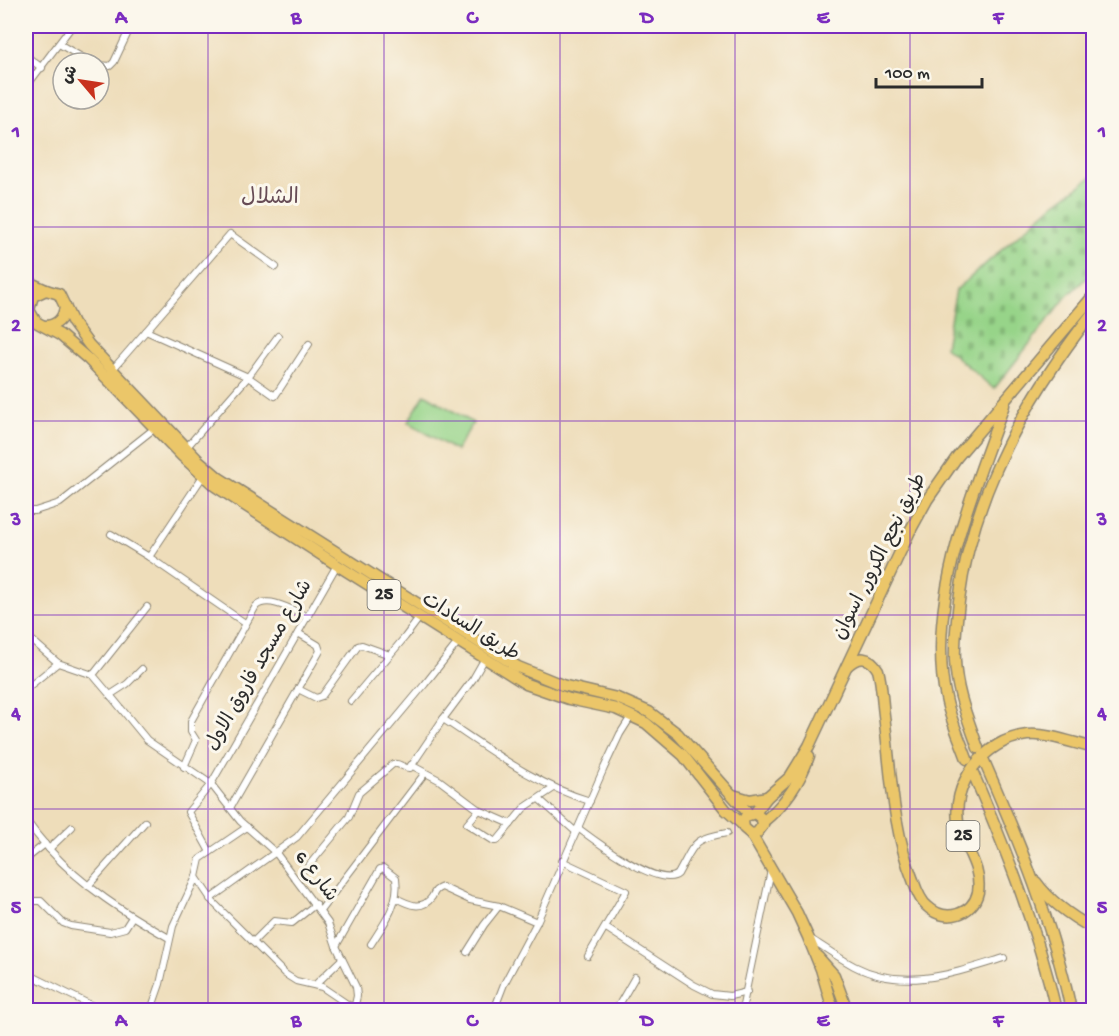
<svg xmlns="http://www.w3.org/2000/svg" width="1119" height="1036" viewBox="0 0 1119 1036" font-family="'Gochi Hand','Playpen Sans Arabic',sans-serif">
  <defs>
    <pattern id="cemetery-stones" width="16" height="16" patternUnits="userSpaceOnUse" patternTransform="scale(1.5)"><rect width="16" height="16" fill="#97d489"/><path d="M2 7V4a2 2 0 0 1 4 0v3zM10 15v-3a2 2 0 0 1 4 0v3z" fill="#82b676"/></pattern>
  </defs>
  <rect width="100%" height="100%" fill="#fbf7ec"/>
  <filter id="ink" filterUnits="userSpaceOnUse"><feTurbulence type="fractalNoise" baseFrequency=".0167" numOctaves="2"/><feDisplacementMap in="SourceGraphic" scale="12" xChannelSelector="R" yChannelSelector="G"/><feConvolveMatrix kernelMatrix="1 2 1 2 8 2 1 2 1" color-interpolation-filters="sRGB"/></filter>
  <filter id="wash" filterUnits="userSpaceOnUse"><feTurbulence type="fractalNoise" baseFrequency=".008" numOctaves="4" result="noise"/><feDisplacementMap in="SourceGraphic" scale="24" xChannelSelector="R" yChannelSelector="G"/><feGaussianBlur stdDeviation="1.35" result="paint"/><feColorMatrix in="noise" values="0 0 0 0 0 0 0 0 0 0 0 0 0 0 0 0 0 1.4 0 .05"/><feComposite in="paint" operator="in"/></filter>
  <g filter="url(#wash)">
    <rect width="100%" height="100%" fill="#eeddba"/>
    <path fill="#97d489" stroke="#61805a" stroke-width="1.5" d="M425,394L473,423L456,451L408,422Z"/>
    <path fill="url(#cemetery-stones)" stroke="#61805a" stroke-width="1.5" d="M1093,176V272L1067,296L994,389L945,347L956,290L1049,208Z"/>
  </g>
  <g filter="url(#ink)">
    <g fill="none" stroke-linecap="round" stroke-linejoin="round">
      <g stroke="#8c8472" stroke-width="8">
        <g id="street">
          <path d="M59,44L92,63"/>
          <path d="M26,56L42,68"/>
          <path d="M99,65L110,66L114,62L131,26"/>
          <path d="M26,87L72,26"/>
          <path d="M146,331L230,234L276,267"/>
          <path d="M113,369L146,331L248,377L275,396L309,344"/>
          <path d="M186,448L248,377L278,336"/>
          <path d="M26,511H35L60,503L155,428"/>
          <path d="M111,534L149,557L203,476"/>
          <path d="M149,557L245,623"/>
          <path d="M26,635L58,663L93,675"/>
          <path d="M485,658L473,679L443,719C490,750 536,785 590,801"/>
          <path d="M142,669L127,684L110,695L147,740L211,784L240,821L276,853L328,923L336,946L356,987L357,996L354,1009"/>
          <path d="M26,689L58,663"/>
          <path d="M298,689L316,698L322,696L358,646L362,645L390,655"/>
          <path d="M110,695L93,675L147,607"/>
          <path d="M351,701L405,637L420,617"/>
          <path d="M411,765L439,780L479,810L511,824"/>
          <path d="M184,767L196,740L191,732V721L256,606C269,595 294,611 308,617"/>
          <path d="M539,799L576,832"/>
          <path d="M230,808L320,651L318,645L298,633"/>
          <path d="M479,810L467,824L494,841H497L524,808L554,788"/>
          <path d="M26,820C33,830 41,840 49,849C83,887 125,913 169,938"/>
          <path d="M578,828C594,840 660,890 678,874C695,844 691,839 727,833"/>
          <path d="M49,849L72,827"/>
          <path d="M210,852L188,812L211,784L337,565"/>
          <path d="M26,859L45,844"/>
          <path d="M562,861L626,891L588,956"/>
          <path d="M306,869L349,817L359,793L393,764C400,762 403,769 410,768L443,719"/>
          <path d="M196,877L213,902L285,974L296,981L322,987L356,1010"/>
          <path d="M88,886L145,822"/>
          <path d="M396,898C409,905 422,911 432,897C435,891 436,889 442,887L470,900L499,906L537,922"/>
          <path d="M210,899L297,837L425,684L459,641"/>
          <path d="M26,908L34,901H41L63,923L71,926L110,932L125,928L132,917"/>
          <path d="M320,911L425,773"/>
          <path d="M606,928L694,985L712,994L730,996L747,992"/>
          <path d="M811,939C825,948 839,958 854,966C904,992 955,973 1004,958"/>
          <path d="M253,942L274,921L292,923L316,904"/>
          <path d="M336,946L380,869L383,868L396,878C400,903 384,924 371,944"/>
          <path d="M467,952L484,925L499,906"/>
          <path d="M26,973L101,1010"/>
          <path d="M315,985L342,959"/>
          <path d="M151,1010L160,984L173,926L196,877L200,859L247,827"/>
          <path d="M494,1010L504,984L537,922L604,768L620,734L632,715"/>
          <path d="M616,1010L635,977"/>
          <path d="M742,1010L771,870"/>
        </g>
      </g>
      <g stroke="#8c8472" stroke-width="13">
        <g id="primary">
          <path d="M26,281L46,290"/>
          <path d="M44,326C57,326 64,319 65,306"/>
          <path d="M847,666C858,655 870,656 878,670C882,684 882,700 884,715C891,770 892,828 913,880C916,889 920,901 928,907C945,923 973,915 978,892C982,868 965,849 959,827C949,785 985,739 1027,735C1048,733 1073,743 1094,748"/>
          <path d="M978,748C968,719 956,691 955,660C954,641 957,621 959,601C972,493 1027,396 1094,311"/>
          <path d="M967,759C960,739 950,719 946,698C942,682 941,665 941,648C942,562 976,485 1004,405"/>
          <path d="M984,761C1019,841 1053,924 1071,1010"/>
          <path d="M973,773C1006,850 1037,928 1056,1010"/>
          <path d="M733,795L750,800L767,797"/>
          <path d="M755,813L767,797L790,777L809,746L910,531L927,500L957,457L1094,295"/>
          <path d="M763,822C785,804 800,783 809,756"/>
          <path d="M743,825L726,810L683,755L646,723L616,709L569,699L526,684L337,565L215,486L182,456L88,359L60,335L36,322L29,310L33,296L46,290L59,294L73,323L89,345L198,460L219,478L518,667L562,685L617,698L649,712L678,734L749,814"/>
          <path d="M751,834L757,833L763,825L762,819L755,813L746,816L743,821L744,828L751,834L797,913L808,937L821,969L833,1010"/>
          <path d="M1036,882C1051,903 1072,917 1094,929"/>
          <path d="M818,957L834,975L847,1010"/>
        </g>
      </g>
      <use href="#street" stroke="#fff" stroke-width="6"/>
      <use href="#primary" stroke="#ebc669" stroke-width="10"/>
    </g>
  </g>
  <path fill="none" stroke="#7b2cbf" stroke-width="1.5" stroke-opacity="0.55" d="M208,26V1010M384,26V1010M560,26V1010M735,26V1010M910,26V1010M26,227H1094M26,421H1094M26,615H1094M26,809H1094"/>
  <g text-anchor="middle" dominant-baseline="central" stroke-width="6" stroke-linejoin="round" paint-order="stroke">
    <g fill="#fbf7ec" stroke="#696865" stroke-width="1.5">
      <rect x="367.5" y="580" width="33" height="30" rx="4.5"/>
      <rect x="946.5" y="821" width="33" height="30" rx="4.5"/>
    </g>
    <g font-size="18" font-weight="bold" fill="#2b2b2b">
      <text x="384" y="595">25</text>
      <text x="963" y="836">25</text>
    </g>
    <g font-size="20" fill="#2b2b2b" stroke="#fbf7ec">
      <text transform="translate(881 557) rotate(-63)">طريق نجع الكرور, اسوان</text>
      <text transform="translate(470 628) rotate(32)">طريق السادات</text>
      <text transform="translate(260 666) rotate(-60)">شارع مسجد فاروق الاول</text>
      <text transform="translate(315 877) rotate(53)">شارع 6</text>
    </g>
    <g font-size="22" fill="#674c56" stroke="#fbf7ec">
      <text x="270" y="199">الشلال</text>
    </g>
  </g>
  <rect width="1119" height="1036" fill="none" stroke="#fbf7ec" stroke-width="66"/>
  <g transform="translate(81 81) rotate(299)"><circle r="28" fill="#fbf7ec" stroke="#a8a59f" stroke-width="1.5"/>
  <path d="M0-4.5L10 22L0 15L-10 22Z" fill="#c8321e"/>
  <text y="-9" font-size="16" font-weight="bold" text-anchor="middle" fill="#2b2b2b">ش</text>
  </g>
  <path d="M876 78v9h106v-9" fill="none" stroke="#2b2b2b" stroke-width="3"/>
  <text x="885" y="78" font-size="18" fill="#2b2b2b" stroke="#fbf7ec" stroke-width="4.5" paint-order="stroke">100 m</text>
  <rect x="33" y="33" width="1053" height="970" fill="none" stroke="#7b2cbf" stroke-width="2"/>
  <g font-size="20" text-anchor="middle" font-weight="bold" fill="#7b2cbf">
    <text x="121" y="23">A</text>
    <text x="296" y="23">B</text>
    <text x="472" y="23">C</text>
    <text x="647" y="23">D</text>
    <text x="823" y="23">E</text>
    <text x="998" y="23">F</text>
    <text x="16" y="137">1</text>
    <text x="1102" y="137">1</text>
    <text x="16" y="331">2</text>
    <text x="1102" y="331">2</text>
    <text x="16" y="525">3</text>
    <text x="1102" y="525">3</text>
    <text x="16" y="719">4</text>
    <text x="1102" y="719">4</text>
    <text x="16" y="913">5</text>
    <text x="1102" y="913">5</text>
    <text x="121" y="1026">A</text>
    <text x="296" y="1026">B</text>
    <text x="472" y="1026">C</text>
    <text x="647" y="1026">D</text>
    <text x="823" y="1026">E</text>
    <text x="998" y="1026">F</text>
  </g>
</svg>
